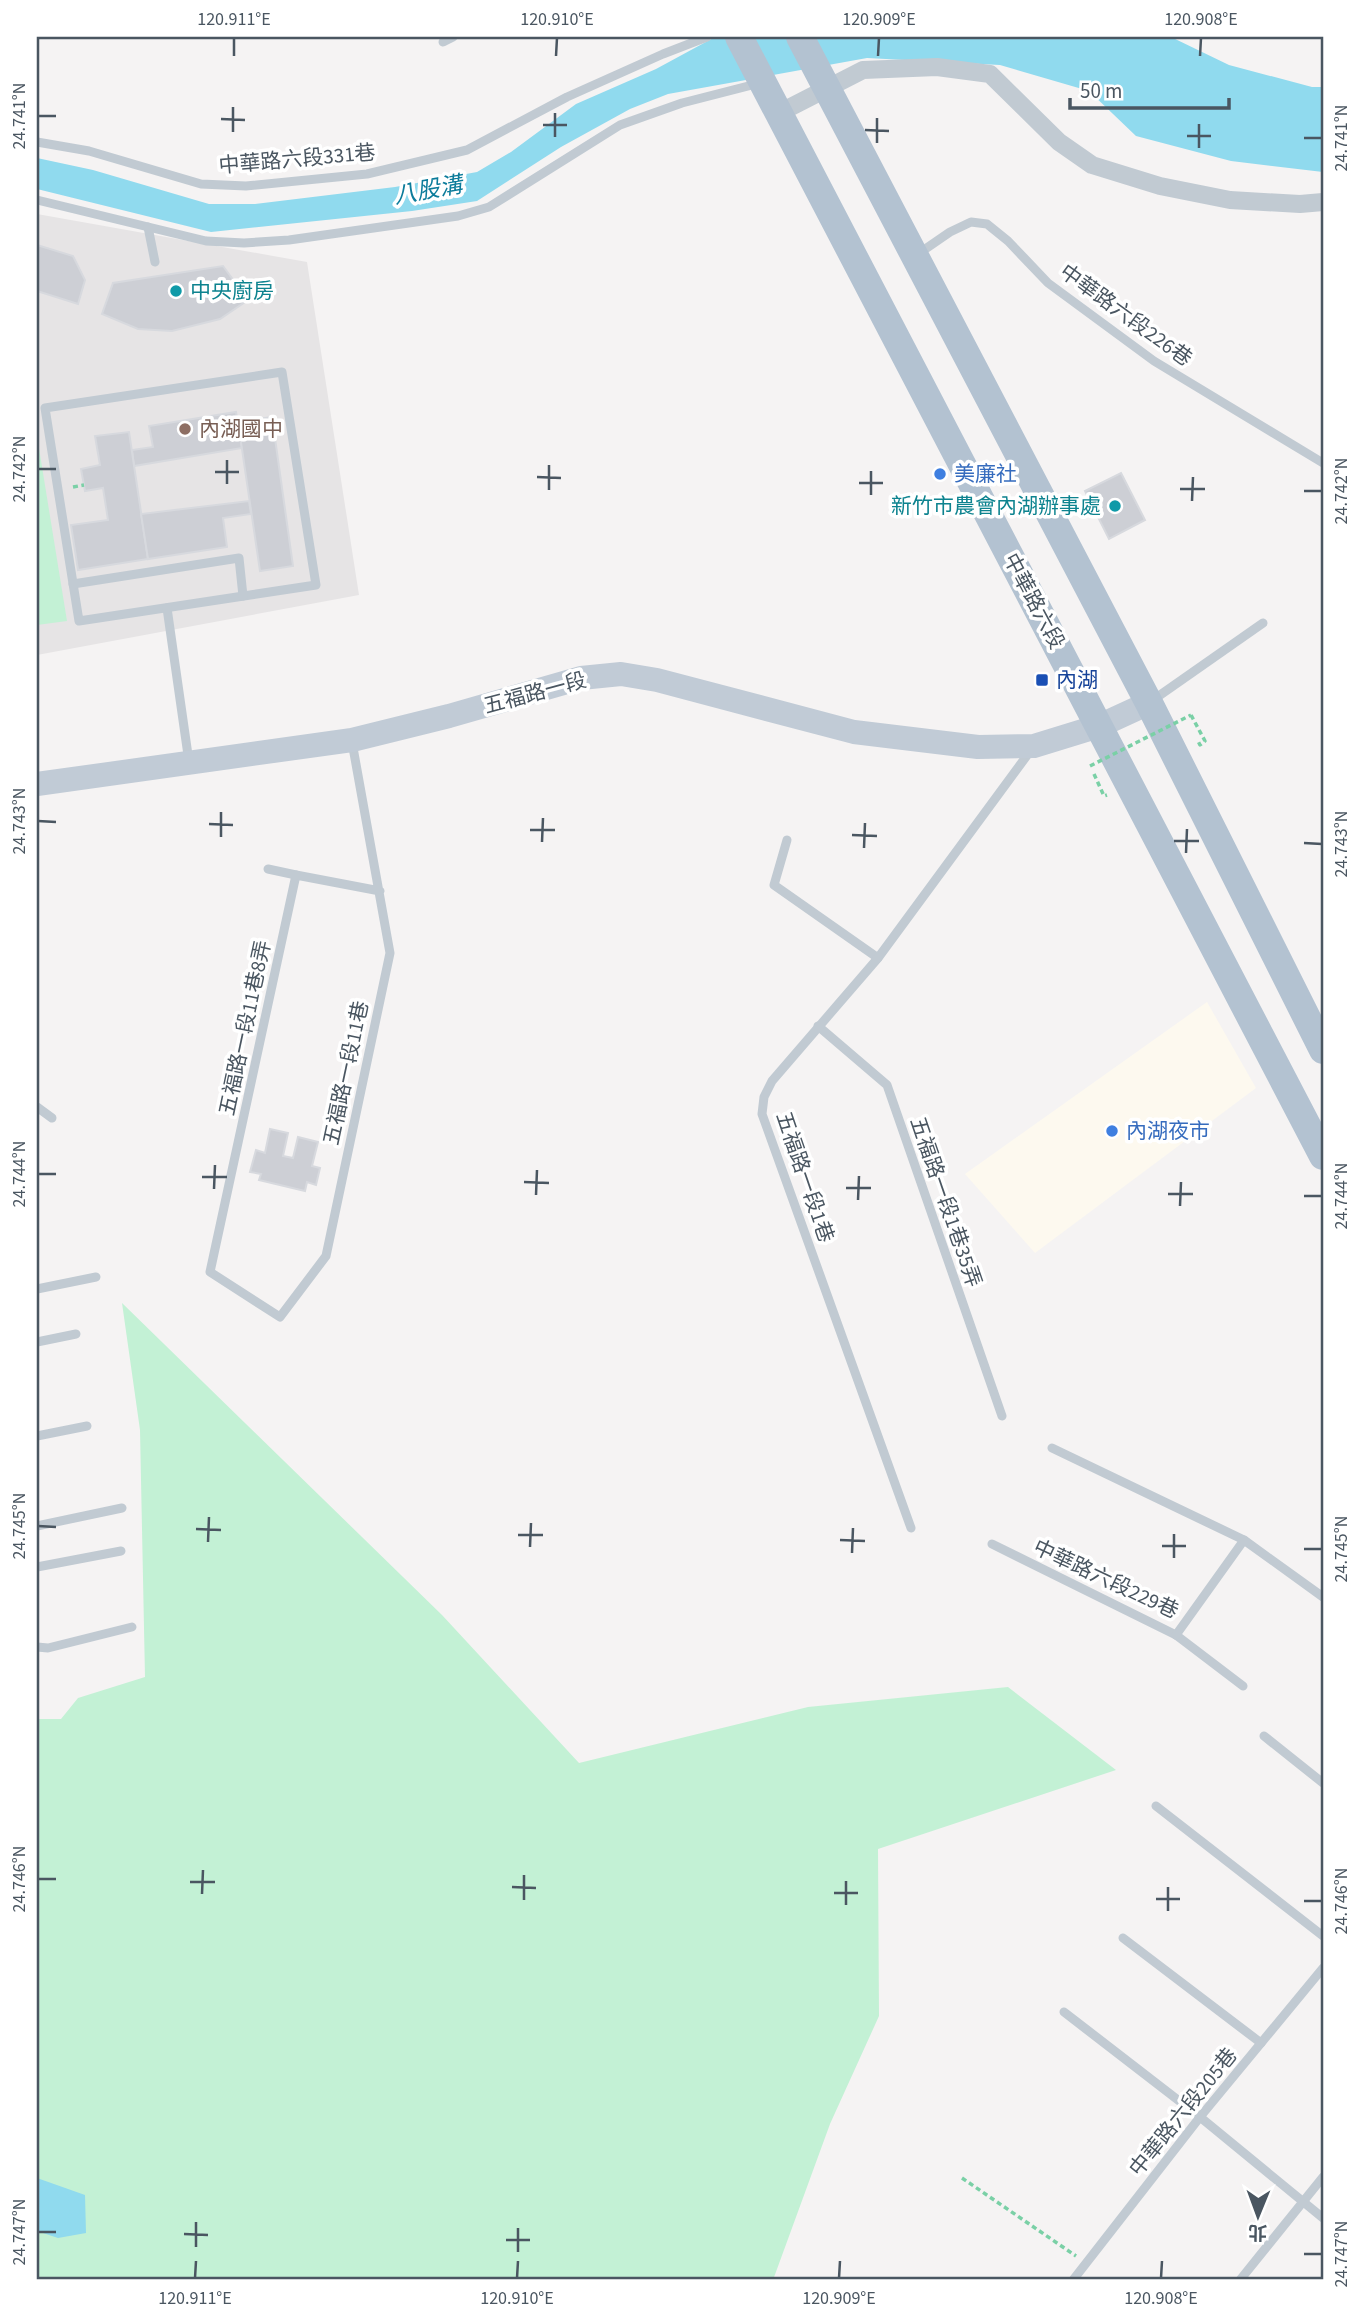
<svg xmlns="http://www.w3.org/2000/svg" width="1360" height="2317" viewBox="0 0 1360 2317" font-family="'Source Sans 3','Noto Sans TC',sans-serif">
  <rect width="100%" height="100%" fill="#f5f3f3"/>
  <path fill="#fdf9ef" d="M1207,1002L1256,1088L1035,1253L965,1174Z"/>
  <path fill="#e6e4e5" d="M37,214L307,262L359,595L37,655Z"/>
  <g fill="#c3f1d5">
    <path d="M37,436L67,621L37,625V435Z"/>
    <path d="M122,1303L442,1615L579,1763L808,1707L1008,1687L1116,1770L878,1849L879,2016L830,2124L773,2280H37V1719H61L78,1698L145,1677L140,1430Z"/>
  </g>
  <g fill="#90daee">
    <path d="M715,37H1171L1229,65L1312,87H1323V172L1231,161L1136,136L1089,91L1000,65L867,58L668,94L630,109L561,147L477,201L412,211L211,232L37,189V158L93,170L209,204H255L395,187L477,172L511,152L576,104L656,69Z"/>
    <path d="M37,2178L85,2195L86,2233L58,2238L37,2231Z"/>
  </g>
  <g fill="#cdcfd5" stroke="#d7d9de" stroke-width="2">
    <path d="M37,245L73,256L85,280L78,304L37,291Z"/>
    <path d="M223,266L248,300L220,319L172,331L138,329L102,314L113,283Z"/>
    <path d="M236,412L242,448L134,466L132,450L153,447L149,426Z"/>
    <path d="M272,417L293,566L260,571L238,422Z"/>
    <path d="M129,432L148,559L78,570L71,525L108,520L103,488L85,491L81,469L100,465L95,436Z"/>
    <path d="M1121,473L1145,520L1109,539L1085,491Z"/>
    <path d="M249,501L251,514L223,518L227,547L148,559L141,514Z"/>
    <path d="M270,1129L288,1133L283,1156L293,1158L298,1137L318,1142L312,1166L320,1168L316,1185L307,1182L305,1191L259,1180L261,1174L250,1172L256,1150L265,1153Z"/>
  </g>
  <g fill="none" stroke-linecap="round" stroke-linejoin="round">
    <g stroke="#7ad0a6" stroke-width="3.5" stroke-dasharray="5 3.5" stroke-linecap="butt">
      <path d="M73,487L84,485"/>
      <path d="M1191,715L1205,741L1200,745L1198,741"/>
      <path d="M1094,774L1104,796L1107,795"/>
      <path d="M962,2178L1076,2256"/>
    </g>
    <g stroke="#c1cad2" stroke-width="9">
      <path d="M443,42L453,37"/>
      <path d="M37,142L89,151L201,184L246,186L367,174L467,150L567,97L663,54L707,37"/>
      <path d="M37,200L206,241L244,243L289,240L458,216L489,207L620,125L682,103L760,83"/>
      <path d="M148,227L155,262"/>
      <path d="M918,254L950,232L971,222L987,224L1008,241L1048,283L1154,361L1323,463"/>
      <path d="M282,372L316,585L79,621L45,408Z"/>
      <path d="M73,584L239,558L243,596"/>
      <path d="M167,608L189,762"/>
      <path d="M1153,700L1263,623"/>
      <path d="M352,742L390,953L326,1256L280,1317L210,1272L296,875L380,891"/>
      <path d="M787,840L774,885L878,958"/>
      <path d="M268,869L296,875"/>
      <path d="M818,1026L887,1085L1002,1416"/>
      <path d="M37,1107L52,1118"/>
      <path d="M37,1289L96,1277"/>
      <path d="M37,1342L76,1334"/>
      <path d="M37,1436L87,1426"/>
      <path d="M1052,1448L1244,1540"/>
      <path d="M37,1526L122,1508"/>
      <path d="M911,1528L762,1114L764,1097L772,1081L878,958L1031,750"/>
      <path d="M992,1544L1176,1635L1243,1686"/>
      <path d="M37,1567L121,1551"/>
      <path d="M1176,1635L1244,1540L1323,1597"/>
      <path d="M37,1647L48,1648L132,1627"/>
      <path d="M1264,1736L1323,1783"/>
      <path d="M1156,1806L1323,1936"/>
      <path d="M1123,1938L1261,2043"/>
      <path d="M1064,2012L1200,2117L1323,2218"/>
      <path d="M1073,2280L1200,2117L1323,1968"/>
      <path d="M1240,2280L1323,2177"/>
    </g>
    <path stroke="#c1cad2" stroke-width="18" d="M779,113L863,70L937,67L990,74L1059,142L1092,165L1160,186L1230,200L1300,204L1323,202"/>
    <path stroke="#c1cbd6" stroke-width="24" d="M37,784L352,740L449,716L581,678L621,674L657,680L854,732L978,747L1034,746L1099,726L1149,703"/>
    <g stroke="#b3c2d1" stroke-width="28">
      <path d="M739,37L1323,1156"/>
      <path d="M800,37L1149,703L1323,1050"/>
    </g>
    <path stroke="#7ad0a6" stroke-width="3.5" stroke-dasharray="5 3.5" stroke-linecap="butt" d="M1090,766L1191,715"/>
  </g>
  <path fill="none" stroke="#4a5661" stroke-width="2.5" d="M234,56V38M556,56L557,38M878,56L879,38M1200,56L1201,38M38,116H56M221,119L245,120M543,125H567M865,130L889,131M233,132V107M1187,136H1211M555,137V113M1304,138H1322M877,143V118M1199,148V124M38,469H56M215,472H239M537,477L561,478M859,483H883M227,484V460M1180,489H1205M549,490V465M1304,491H1322M871,495V471M1192,501L1193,477M38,821L56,822M209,824L233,825M530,830H555M852,835L877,836M221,837V812M1174,841H1199M542,842L543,818M1304,843L1322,844M864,848L865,823M1186,853L1187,829M38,1174H56M202,1177H227M524,1182L549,1183M846,1188H871M214,1189L215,1165M1168,1194H1193M536,1195L537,1170M1304,1196H1322M858,1200L859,1176M1180,1206L1181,1182M38,1526L56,1527M196,1529L221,1530M518,1535H543M840,1540L865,1541M208,1542L209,1517M1162,1546H1186M530,1547L531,1523M1304,1549H1322M852,1553L853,1528M1174,1558V1534M38,1879H56M190,1882H215M512,1887L536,1888M834,1893H858M202,1894L203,1870M1156,1899H1180M524,1900V1875M1304,1901H1322M846,1905V1881M1168,1911V1887M38,2232H56M184,2234L208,2235M506,2240H530M196,2247V2222M518,2252V2228M1304,2254H1322M195,2278L196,2261M517,2278L518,2261M839,2278L840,2261M1161,2278L1162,2261"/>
  <g fill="#0f9aa8" stroke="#fff" stroke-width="2.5">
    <circle cx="176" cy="291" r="7"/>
    <circle cx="1115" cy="506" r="7"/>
  </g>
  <circle fill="#8d6e63" stroke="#fff" stroke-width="2.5" cx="185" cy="429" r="7"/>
  <g fill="#3f7fe0" stroke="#fff" stroke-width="2.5">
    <circle cx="940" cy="474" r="7"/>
    <circle cx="1112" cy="1131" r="7"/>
  </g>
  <rect fill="#1a4fb4" stroke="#fff" stroke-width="2.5" x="1035" y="673" width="14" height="14" rx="3.5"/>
  <g text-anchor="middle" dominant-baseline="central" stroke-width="7" stroke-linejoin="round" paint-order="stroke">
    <g font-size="21" fill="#4a5661" stroke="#fff">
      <text transform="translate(297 159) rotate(-5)">中華路六段331巷</text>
      <text transform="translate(1126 315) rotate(36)">中華路六段226巷</text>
      <text transform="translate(1034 601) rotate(62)">中華路六段</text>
      <text transform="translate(535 693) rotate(-15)">五福路一段</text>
      <text transform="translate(245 1028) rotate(-78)">五福路一段11巷8弄</text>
      <text transform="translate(346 1073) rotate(-78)">五福路一段11巷</text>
      <text transform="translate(805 1177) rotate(71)">五福路一段1巷</text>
      <text transform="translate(946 1202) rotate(71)">五福路一段1巷35弄</text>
      <text transform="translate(1106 1579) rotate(25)">中華路六段229巷</text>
      <text transform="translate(1183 2112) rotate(-51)">中華路六段205巷</text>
    </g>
    <g font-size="21" fill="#0d838f" stroke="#fff" text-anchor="start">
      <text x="190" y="291">中央廚房</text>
      <text x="1101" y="506" text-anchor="end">新竹市農會內湖辦事處</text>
    </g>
    <g font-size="21" fill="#785e54" stroke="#fff" text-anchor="start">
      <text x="199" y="429">內湖國中</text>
    </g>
    <g font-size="21" fill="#366cbe" stroke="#fff" text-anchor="start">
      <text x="954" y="474">美廉社</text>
      <text x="1126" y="1131">內湖夜市</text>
    </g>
    <g font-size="21" fill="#164399" stroke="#fff" text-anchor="start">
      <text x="1056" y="680">內湖</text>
    </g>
    <g font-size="23" font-style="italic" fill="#0c7c9b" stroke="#fff">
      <text transform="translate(428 190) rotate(-10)">八股溝</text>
    </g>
  </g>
  <rect width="1360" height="2317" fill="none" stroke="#ffffff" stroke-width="77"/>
  <g transform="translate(1258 2216) rotate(181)" stroke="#ffffff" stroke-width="5" paint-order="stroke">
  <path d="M0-5L12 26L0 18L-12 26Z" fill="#4a5661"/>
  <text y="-10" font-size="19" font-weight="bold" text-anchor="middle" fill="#4a5661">北</text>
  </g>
  <path d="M1070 98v10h159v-10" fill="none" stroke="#4a5661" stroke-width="3.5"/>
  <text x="1080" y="98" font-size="21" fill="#4a5661" stroke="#ffffff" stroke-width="5" paint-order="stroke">50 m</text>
  <rect x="38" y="38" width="1284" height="2240" fill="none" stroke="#4a5661" stroke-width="2.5"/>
  <g font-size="18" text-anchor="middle" fill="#4a5661">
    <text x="234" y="25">120.911°E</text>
    <text x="557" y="25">120.910°E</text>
    <text x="879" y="25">120.909°E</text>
    <text x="1201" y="25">120.908°E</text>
    <text transform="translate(19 116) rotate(-90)" y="6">24.741°N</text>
    <text transform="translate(1341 138) rotate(-90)" y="6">24.741°N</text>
    <text transform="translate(19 469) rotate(-90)" y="6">24.742°N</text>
    <text transform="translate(1341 491) rotate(-90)" y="6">24.742°N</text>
    <text transform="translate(19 821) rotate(-90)" y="6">24.743°N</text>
    <text transform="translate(1341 844) rotate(-90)" y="6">24.743°N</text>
    <text transform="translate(19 1174) rotate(-90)" y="6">24.744°N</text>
    <text transform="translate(1341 1196) rotate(-90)" y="6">24.744°N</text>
    <text transform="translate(19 1526) rotate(-90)" y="6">24.745°N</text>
    <text transform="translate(1341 1549) rotate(-90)" y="6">24.745°N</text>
    <text transform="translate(19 1879) rotate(-90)" y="6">24.746°N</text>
    <text transform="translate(1341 1901) rotate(-90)" y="6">24.746°N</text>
    <text transform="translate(19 2232) rotate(-90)" y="6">24.747°N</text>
    <text transform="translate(1341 2254) rotate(-90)" y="6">24.747°N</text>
    <text x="195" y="2304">120.911°E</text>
    <text x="517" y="2304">120.910°E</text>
    <text x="839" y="2304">120.909°E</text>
    <text x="1161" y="2304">120.908°E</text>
  </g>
</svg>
